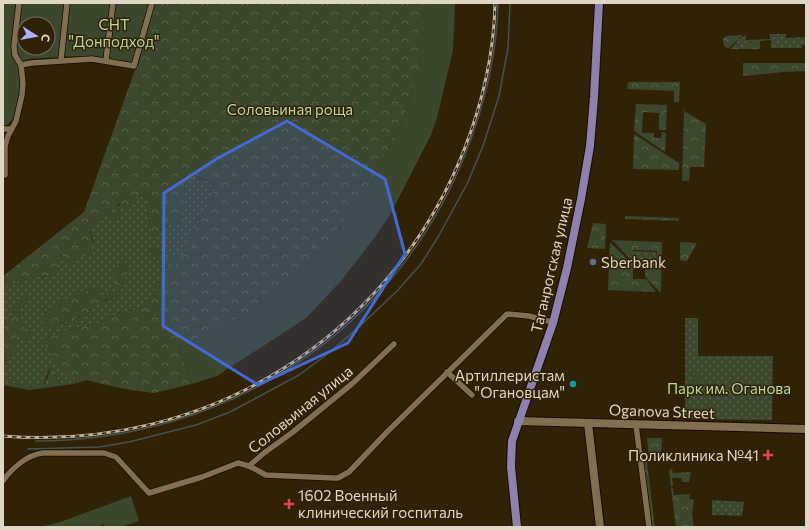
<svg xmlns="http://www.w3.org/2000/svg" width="809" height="530" viewBox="0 0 809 530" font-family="Commissioner,sans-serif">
  <defs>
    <pattern id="grass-dots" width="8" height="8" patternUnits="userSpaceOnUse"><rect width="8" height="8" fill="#3c4730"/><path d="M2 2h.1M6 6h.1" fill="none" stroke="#58614c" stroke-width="1.8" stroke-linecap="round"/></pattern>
    <pattern id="forest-crowns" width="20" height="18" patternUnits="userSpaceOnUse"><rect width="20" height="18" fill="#3c4730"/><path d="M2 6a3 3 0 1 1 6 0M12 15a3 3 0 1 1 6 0" fill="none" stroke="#58614c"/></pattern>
  </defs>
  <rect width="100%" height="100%" fill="#302204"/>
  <g fill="url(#grass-dots)" fill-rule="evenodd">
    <path d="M770,34H786V38L806,37V45H802V48H771V40L760,41V42L745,43V48H738L737,39H740L745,35H746V40L770,39Z"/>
    <path d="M186,168C195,176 203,181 215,183C215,191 215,196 209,202L188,242L185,256L170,255L153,248L149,252L159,261L176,264L168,277L156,285L154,294L145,305L137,310L123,311L98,323L62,332L50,336L44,344L59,365L77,379L74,383L63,385L59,382L56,372L50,367L43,386H26L3,381V361L7,360L16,336L11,333L14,328L18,333H26L21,320L19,310L26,304L14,308L13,316L3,325V286L34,277L53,276L58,272L57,259L63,255L94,242L89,229L104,214L113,219L120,220L118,212L116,207L139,195L147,198L148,215L152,236L175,222L186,226L187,220L180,216L185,199L184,181ZM92,287L103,289L97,298L119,295L89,307C83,320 73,320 60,323L56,330L43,325L45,312L56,306L62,301L83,294Z"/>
    <path d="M633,251L656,252V261L633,260Z"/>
    <path d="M685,318H698V356H773L772,420L685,419Z"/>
    <path d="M712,500L744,502L742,516L712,515Z"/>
  </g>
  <g fill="url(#forest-crowns)">
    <path d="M155,3H425L421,37V59L402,123L369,187L333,236L294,276L271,297L227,326L179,348L192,384L154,393L119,388L86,380L74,384L29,390L3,385V381L26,386H43L48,377L50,367L56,372L59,382L63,385L74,383L77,379L59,365L44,344L50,336L62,332L98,323L123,311L137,310L145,305L154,294L156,285L168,277L176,264L159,261L149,252L153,248L170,255H185L188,242L209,202L213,198L215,183C203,181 196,175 186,169L184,181L185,199L180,216L187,220L188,224L186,226L175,222L152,236L148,215L147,198L139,195L129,211L119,204L116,207L120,220L113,219L104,214L89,229L96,250L69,263L62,255L57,259L58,272L53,276L34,277L3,286V276L84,212L136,67Z"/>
    <path d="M743,35L729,48H727L724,46L723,39L726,36Z"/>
    <path d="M737,42L738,48H745V43L760,42V49H730Z"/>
    <path d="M743,63H806V71L784,72L743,76Z"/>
    <path d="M628,82H680L679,102H674V91L627,89Z"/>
    <path d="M636,104L667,105L666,130H659V113L643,112L642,133H654V138H661L662,132L666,133L665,152L634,131Z"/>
    <path d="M684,111L706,124L704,167H690L689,181H682Z"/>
    <path d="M634,134L679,163V170L633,169Z"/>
    <path d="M625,216L679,218V221L625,219Z"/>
    <path d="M593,223L606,224L605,249L587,248Z"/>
    <path d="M612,240L662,242L661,293L645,277L646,261H656L657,251L633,250V260H631Z"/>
    <path d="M610,242L630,262L633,263V279H646L656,292L608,290Z"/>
    <path d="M680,242L697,243L687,261L680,260Z"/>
    <path d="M120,262H126L130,265L123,288L121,290L114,287C113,275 113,272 120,262Z"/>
    <path d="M100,286L103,289L98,298L110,291L117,292L119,295L117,299L113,297L105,300L102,305L97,304L94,308L89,307L91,313L90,315H85L75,319V323L73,325H70L68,321L60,323L59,327L56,330L43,325L41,318C47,309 66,299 76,293L83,294L92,287Z"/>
    <path d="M26,296L29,299L26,304L19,310L21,320L26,332L32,331L34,337L23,341L14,328L11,333L16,336L17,340C15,348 12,359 3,361V325L13,316C14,306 17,301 26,296Z"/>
    <path d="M647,438H662L661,458L649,459Z"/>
    <path d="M647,462L655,527H651L642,463Z"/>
    <path d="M670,469H672L673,473L691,472L689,482H682L681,478H672L673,486L671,487L669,471Z"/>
    <path d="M671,488H673L674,495L690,494L689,499L694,500L692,515L694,527H676Z"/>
  </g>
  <g fill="#3c4730" fill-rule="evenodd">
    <path d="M3,3H155L136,67L75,56L29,59L19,66C20,71 21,76 21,82C22,94 17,125 3,126ZM24,24H48V48H24Z"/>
    <path d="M425,3H455L453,50L437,118L431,135L391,213L375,237L341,281L306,318L217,376L192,384L179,348L227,326L271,297L294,276L333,236L369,187L402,123L421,59V37Z"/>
    <path d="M693,374H702L701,391L692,390Z"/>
    <path d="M131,496L139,521L121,527H106L103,524L98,527H40L63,521Z"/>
  </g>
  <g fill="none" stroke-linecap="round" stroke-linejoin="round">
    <g stroke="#455252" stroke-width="1.5">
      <path d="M36,441C227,440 394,333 465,155C484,107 497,54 498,3"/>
      <path d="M28,449L99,447L129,442L196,425L230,412L299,375L329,353L361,325L397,291L421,264L438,237L467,184L483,146L499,96L508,48L510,3"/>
    </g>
    <g stroke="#160c00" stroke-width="7">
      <g id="street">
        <path d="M61,60L67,3"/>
        <path d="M106,60L113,3"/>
        <path d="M21,65L31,63L92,59L134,66L152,3"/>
        <path d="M3,129H11"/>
        <path d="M5,175V146L8,136L16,121L22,95L23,83L21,65L15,55L14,46L19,3"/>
        <path d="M447,372L472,395"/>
        <path d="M636,425L649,527"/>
        <path d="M249,466L266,475L334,478H338L349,472L387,432L507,314L529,316L548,321"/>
        <path d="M3,481C12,468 27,455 43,453H104L116,457L149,493L202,477L238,463L249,466L264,453L293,432L353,383L394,344"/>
      </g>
    </g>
    <g stroke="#160c00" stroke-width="10">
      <g id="secondary">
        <path d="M518,421L806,429"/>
        <path d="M588,423L600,527"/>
      </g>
    </g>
    <g stroke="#160c00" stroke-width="10">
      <path id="primary" d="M517,527L511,467L512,441L553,323L567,268L581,199L590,146L594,97L599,3"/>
    </g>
    <use href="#street" stroke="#807051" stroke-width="5.5"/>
    <use href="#secondary" stroke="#807051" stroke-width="8"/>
    <use href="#primary" stroke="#8e81ad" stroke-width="8"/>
    <g stroke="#bdb39f" stroke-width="3">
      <path id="rail" d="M3,436C205,452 389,339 464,150C482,104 494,53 495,3"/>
    </g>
    <use href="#rail" stroke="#302204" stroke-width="1.5" stroke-dasharray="4.5" stroke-linecap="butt"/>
  </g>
  <path fill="#4469d4" fill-opacity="0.2" stroke="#4469d4" stroke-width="3" stroke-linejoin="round" d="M287,121L385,179L405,254L348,343L258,385L163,326L164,193L218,158Z"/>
  <circle fill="#5c6f8a" stroke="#302204" stroke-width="1.5" cx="593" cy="262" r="4"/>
  <circle fill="#0f9aa8" stroke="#302204" stroke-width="1.5" cx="573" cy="384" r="4"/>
  <g fill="#e0444e" stroke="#302204" stroke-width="1.5">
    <path d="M766 449h4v4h4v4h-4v4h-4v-4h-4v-4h4z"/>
    <path d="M287 498h4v4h4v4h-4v4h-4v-4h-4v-4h4z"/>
  </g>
  <g text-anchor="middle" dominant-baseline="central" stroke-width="3" stroke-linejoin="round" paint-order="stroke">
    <g font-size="15" fill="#bbd79c" stroke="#302204">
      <text x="114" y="24">СНТ<tspan x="114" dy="17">"Донподход"</tspan></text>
      <text x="290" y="109">Соловьиная роща</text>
      <text x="729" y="388">Парк им. Оганова</text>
    </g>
    <g font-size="15" fill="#dfd6c5" stroke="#302204" text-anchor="start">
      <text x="601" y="262">Sberbank</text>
      <text x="565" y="375" text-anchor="end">Артиллеристам<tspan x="565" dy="17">"Огановцам"</tspan></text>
      <text x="759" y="455" text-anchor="end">Поликлиника №41</text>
      <text x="298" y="495">1602 Военный<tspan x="298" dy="17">клинический госпиталь</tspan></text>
    </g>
    <g font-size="15" fill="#dfd6c5" stroke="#302204">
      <text transform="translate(551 265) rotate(-77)">Таганрогская улица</text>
      <text transform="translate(300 409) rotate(-39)">Соловьиная улица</text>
      <text transform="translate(662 411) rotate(2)">Oganova Street</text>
    </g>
  </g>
  <rect width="809" height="530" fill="none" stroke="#dfd6c5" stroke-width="8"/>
  <g transform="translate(36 36) rotate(101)"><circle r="19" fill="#302204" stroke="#766a51"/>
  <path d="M0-3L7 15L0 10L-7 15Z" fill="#afaefa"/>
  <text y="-6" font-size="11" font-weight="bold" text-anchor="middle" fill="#dfd6c5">С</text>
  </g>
</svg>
